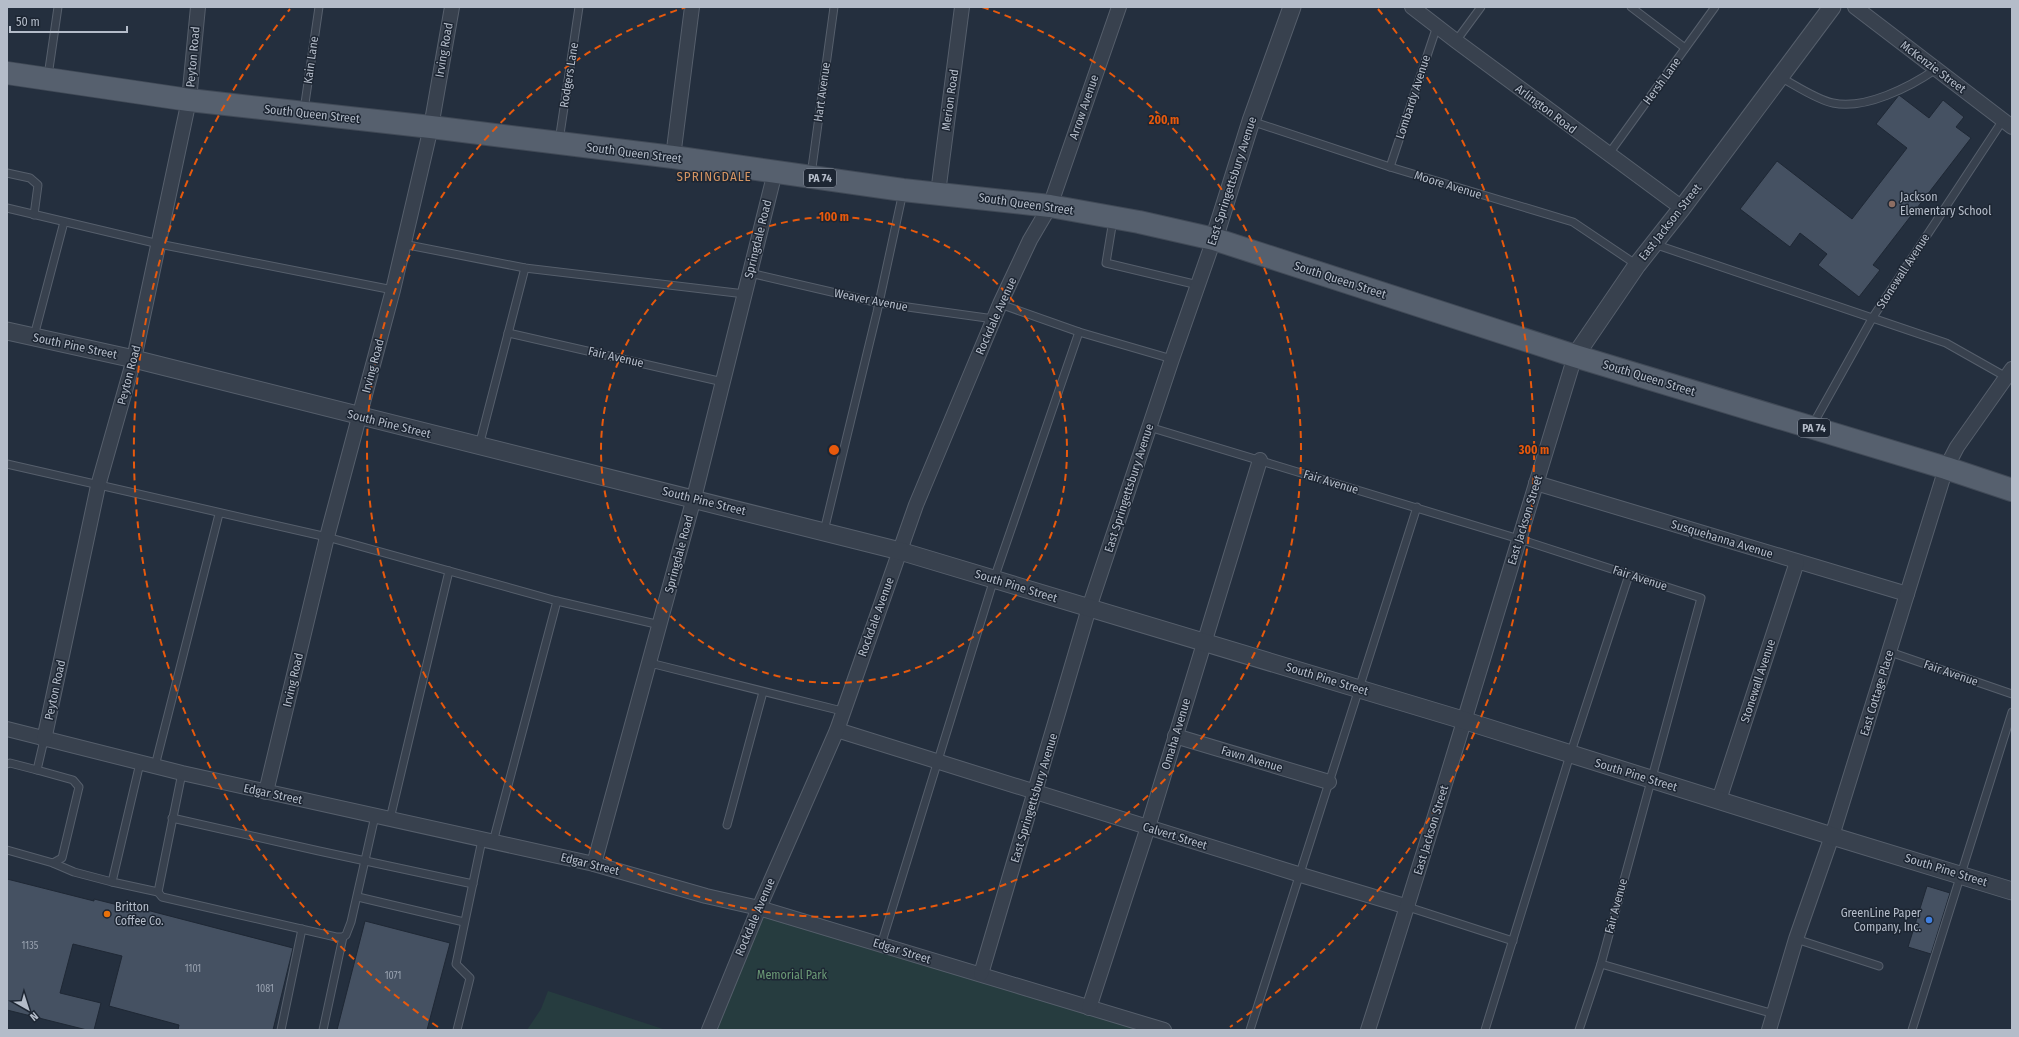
<svg xmlns="http://www.w3.org/2000/svg" width="2019" height="1037" viewBox="0 0 2019 1037" font-family="'Fira Sans Condensed',sans-serif">
  <rect width="100%" height="100%" fill="#242f3e"/>
  <g fill="#263c3f">
    <path d="M759,908L1164,1030H709Z"/>
    <path d="M548,991L666,1030H527L541,1009Z"/>
  </g>
  <g fill="#455162" stroke="#1f2835">
    <path d="M1899,95L1929,118L1943,100L1964,117L1956,127L1971,138L1873,265L1880,270L1859,297L1818,265L1827,254L1800,233L1790,247L1740,209L1777,161L1852,219L1907,148L1876,124Z"/>
    <path d="M7,879L94,901V899L134,909L135,907L293,948L273,1030H178L179,1025L109,1006L122,956L73,944L60,993L101,1003L94,1030H87L7,1010Z"/>
    <path d="M1927,886L1950,893L1931,954L1908,947Z"/>
    <path d="M365,921L450,943L427,1030H337Z"/>
  </g>
  <g fill="none" stroke-linecap="round" stroke-linejoin="round">
    <g stroke="#565f6c" stroke-width="9">
      <g id="service">
        <path d="M1631,7L1685,48"/>
        <path d="M1456,41L1481,7"/>
        <path d="M48,76L58,7"/>
        <path d="M1780,77C1795,85 1817,100 1833,103C1865,110 1910,87 1936,69"/>
        <path d="M304,110L319,7"/>
        <path d="M1251,121L1390,167L1573,222L1637,265"/>
        <path d="M559,141L579,7"/>
        <path d="M1608,155L1715,7"/>
        <path d="M1390,167L1437,26"/>
        <path d="M7,173L30,178L38,185L34,215"/>
        <path d="M811,175L834,7"/>
        <path d="M7,208L159,244L393,290"/>
        <path d="M1113,220L1106,263L1198,285"/>
        <path d="M403,244L525,268L745,294"/>
        <path d="M1654,244L1946,343L2008,378"/>
        <path d="M750,273L879,303L994,319"/>
        <path d="M1000,304L1079,332L1172,359"/>
        <path d="M508,333L723,382"/>
        <path d="M34,336L64,222"/>
        <path d="M1812,426L1873,317L2003,120"/>
        <path d="M1149,427L1519,539L1701,598L1601,964L1579,1030"/>
        <path d="M479,446L525,268"/>
        <path d="M7,464L327,537L557,601L660,625"/>
        <path d="M824,531L877,312L903,192"/>
        <path d="M1890,652L2012,694"/>
        <path d="M650,663L842,711"/>
        <path d="M140,763L112,882L158,892"/>
        <path d="M7,764L10,763L37,770"/>
        <path d="M155,766L219,514"/>
        <path d="M182,773L158,892L162,897L336,937H343L346,935L351,922L375,816"/>
        <path d="M172,818L319,851L473,884"/>
        <path d="M390,819L449,571"/>
        <path d="M727,825L763,692"/>
        <path d="M493,842L557,601"/>
        <path d="M7,850L53,863L62,858L79,787L73,780L37,770L44,740"/>
        <path d="M53,863L74,872L112,882"/>
        <path d="M358,897L464,922"/>
        <path d="M1408,907L1513,941"/>
        <path d="M1796,939L1879,966"/>
        <path d="M881,945L994,579L1079,332"/>
        <path d="M1601,964L1774,1014"/>
        <path d="M281,1030L302,929"/>
        <path d="M323,1030L343,937"/>
        <path d="M457,1030L470,978L456,964L482,840"/>
        <path d="M1250,1030L1417,507"/>
        <path d="M1485,1030L1570,755L1629,575"/>
        <path d="M1912,1030L2012,712"/>
      </g>
    </g>
    <g stroke="#565f6c" stroke-width="16">
      <g id="minor">
        <path d="M1412,7L1456,41L1682,208"/>
        <path d="M1855,7L2012,127"/>
        <path d="M673,157L692,7"/>
        <path d="M938,193L962,7"/>
        <path d="M1536,483L1907,594"/>
        <path d="M7,729L182,773L594,864L706,896L759,908L1164,1030"/>
        <path d="M837,730L1301,875L1408,907"/>
        <path d="M1175,736L1329,782"/>
        <path d="M44,740L98,486L134,359L189,100L198,7"/>
        <path d="M266,792L327,537L393,290L431,127L452,7"/>
        <path d="M1719,800L1797,562"/>
        <path d="M594,864L694,498L775,172"/>
        <path d="M981,974L1089,608L1172,359L1214,239"/>
        <path d="M1089,1008L1148,827L1260,460"/>
        <path d="M709,1030L759,908L837,730L916,505L1000,304L1030,240L1050,206L1119,7"/>
        <path d="M1368,1030C1440,806 1506,581 1575,356"/>
        <path d="M1769,1030L1796,939L1832,836L1946,468L1957,447L2012,369"/>
      </g>
    </g>
    <g stroke="#565f6c" stroke-width="19">
      <g id="tertiary">
        <path d="M1214,239L1251,121L1292,7"/>
        <path d="M7,331L134,359L900,551L1466,721L1832,836L2012,891"/>
        <path d="M1575,356L1637,265L1682,208L1832,7"/>
      </g>
    </g>
    <g stroke="#414a57" stroke-width="24">
      <path id="primary" d="M7,73L189,100L431,127L673,157L903,190L1050,206L1139,222L1214,239L1575,356L1946,468L2012,490"/>
    </g>
    <use href="#service" stroke="#38414e" stroke-width="7"/>
    <use href="#minor" stroke="#38414e" stroke-width="14"/>
    <use href="#tertiary" stroke="#38414e" stroke-width="17"/>
    <use href="#primary" stroke="#56606e" stroke-width="22"/>
  </g>
  <g fill="none" stroke="#e8590c" stroke-width="2" stroke-dasharray="7 5">
    <circle cx="834" cy="450" r="233"/>
    <path d="M982 7A467 467 0 1 1 686 7"/>
    <path d="M438 1027A700 700 0 0 1 290 9M1378 9A700 700 0 0 1 1230 1027"/>
  </g>
  <circle fill="#8d6e63" stroke="#1d2633" stroke-width="1.5" cx="1892" cy="204" r="4"/>
  <circle fill="#e8710a" stroke="#1d2633" stroke-width="1.5" cx="107" cy="914" r="4"/>
  <circle fill="#3f7fe0" stroke="#1d2633" stroke-width="1.5" cx="1929" cy="920" r="4"/>
  <g text-anchor="middle" dominant-baseline="central" stroke-width="3" stroke-linejoin="round" paint-order="stroke">
    <g font-size="10" fill="#98a1af">
      <text x="30" y="946">1135</text>
      <text x="193" y="969">1101</text>
      <text x="393" y="976">1071</text>
      <text x="265" y="989">1081</text>
    </g>
    <g fill="#1d2633" stroke="#878f9c" stroke-width="1">
      <rect x="804" y="169" width="32" height="18" rx="3"/>
      <rect x="1798" y="419" width="32" height="18" rx="3"/>
    </g>
    <g font-size="11" font-weight="bold" fill="#b4bcc9">
      <text x="820" y="178">PA 74</text>
      <text x="1814" y="428">PA 74</text>
    </g>
    <g font-size="12" fill="#b4bcc9" stroke="#1d2633">
      <text transform="translate(444 50) rotate(-80)">Irving Road</text>
      <text transform="translate(193 57) rotate(-85)">Peyton Road</text>
      <text transform="translate(311 60) rotate(-82)">Kain Lane</text>
      <text transform="translate(1933 67) rotate(37)">McKenzie Street</text>
      <text transform="translate(569 75) rotate(-81)">Rodgers Lane</text>
      <text transform="translate(1662 81) rotate(-54)">Hersh Lane</text>
      <text transform="translate(822 92) rotate(-82)">Hart Avenue</text>
      <text transform="translate(1413 97) rotate(-72)">Lombardy Avenue</text>
      <text transform="translate(950 100) rotate(-82)">Merion Road</text>
      <text transform="translate(1084 107) rotate(-71)">Arrow Avenue</text>
      <text transform="translate(1546 109) rotate(37)">Arlington Road</text>
      <text transform="translate(312 114) rotate(6)">South Queen Street</text>
      <text transform="translate(634 153) rotate(7)">South Queen Street</text>
      <text transform="translate(1232 181) rotate(-72)">East Springettsbury Avenue</text>
      <text transform="translate(1448 185) rotate(17)">Moore Avenue</text>
      <text transform="translate(1026 204) rotate(8)">South Queen Street</text>
      <text transform="translate(1670 222) rotate(-52)">East Jackson Street</text>
      <text transform="translate(758 239) rotate(-76)">Springdale Road</text>
      <text transform="translate(1903 271) rotate(-57)">Stonewall Avenue</text>
      <text transform="translate(1340 280) rotate(18)">South Queen Street</text>
      <text transform="translate(871 300) rotate(11)">Weaver Avenue</text>
      <text transform="translate(996 316) rotate(-66)">Rockdale Avenue</text>
      <text transform="translate(75 346) rotate(12)">South Pine Street</text>
      <text transform="translate(616 357) rotate(13)">Fair Avenue</text>
      <text transform="translate(373 366) rotate(-75)">Irving Road</text>
      <text transform="translate(129 375) rotate(-75)">Peyton Road</text>
      <text transform="translate(1649 378) rotate(17)">South Queen Street</text>
      <text transform="translate(389 424) rotate(14)">South Pine Street</text>
      <text transform="translate(1331 482) rotate(17)">Fair Avenue</text>
      <text transform="translate(1129 488) rotate(-72)">East Springettsbury Avenue</text>
      <text transform="translate(704 501) rotate(14)">South Pine Street</text>
      <text transform="translate(1525 520) rotate(-73)">East Jackson Street</text>
      <text transform="translate(1722 539) rotate(17)">Susquehanna Avenue</text>
      <text transform="translate(679 554) rotate(-75)">Springdale Road</text>
      <text transform="translate(1640 578) rotate(18)">Fair Avenue</text>
      <text transform="translate(1016 586) rotate(17)">South Pine Street</text>
      <text transform="translate(876 617) rotate(-70)">Rockdale Avenue</text>
      <text transform="translate(1951 673) rotate(19)">Fair Avenue</text>
      <text transform="translate(1327 679) rotate(17)">South Pine Street</text>
      <text transform="translate(293 680) rotate(-77)">Irving Road</text>
      <text transform="translate(1758 681) rotate(-72)">Stonewall Avenue</text>
      <text transform="translate(55 690) rotate(-78)">Peyton Road</text>
      <text transform="translate(1877 693) rotate(-73)">East Cottage Place</text>
      <text transform="translate(1176 734) rotate(-73)">Omaha Avenue</text>
      <text transform="translate(1252 759) rotate(17)">Fawn Avenue</text>
      <text transform="translate(1636 775) rotate(17)">South Pine Street</text>
      <text transform="translate(273 794) rotate(12)">Edgar Street</text>
      <text transform="translate(1034 798) rotate(-73)">East Springettsbury Avenue</text>
      <text transform="translate(1431 830) rotate(-73)">East Jackson Street</text>
      <text transform="translate(1175 836) rotate(17)">Calvert Street</text>
      <text transform="translate(590 864) rotate(14)">Edgar Street</text>
      <text transform="translate(1946 870) rotate(17)">South Pine Street</text>
      <text transform="translate(1616 906) rotate(-75)">Fair Avenue</text>
      <text transform="translate(755 917) rotate(-67)">Rockdale Avenue</text>
      <text transform="translate(902 951) rotate(17)">Edgar Street</text>
    </g>
    <g font-size="12" fill="#b4bcc9" stroke="#1d2633" text-anchor="start">
      <text x="1900" y="197">Jackson<tspan x="1900" dy="14">Elementary School</tspan></text>
      <text x="115" y="907">Britton<tspan x="115" dy="14">Coffee Co.</tspan></text>
      <text x="1921" y="913" text-anchor="end">GreenLine Paper<tspan x="1921" dy="14">Company, Inc.</tspan></text>
    </g>
    <g font-size="12" fill="#6b9a76" stroke="#1d2633">
      <text x="792" y="975">Memorial Park</text>
    </g>
    <g font-size="13" letter-spacing="1" fill="#d59563" stroke="#1d2633">
      <text x="714" y="176">SPRINGDALE</text>
    </g>
  </g>
  <circle cx="834" cy="450" r="6" fill="#e8590c" stroke="#1d2633" stroke-width="2"/>
  <g font-size="12" text-anchor="middle" font-weight="bold" fill="#e8590c" stroke="#1d2633" stroke-width="3" stroke-linejoin="round" paint-order="stroke">
    <text x="1164" y="124">200 m</text>
    <text x="834" y="221">100 m</text>
    <text x="1534" y="454">300 m</text>
  </g>
  <rect width="2019" height="1037" fill="none" stroke="#b4bcc9" stroke-width="16"/>
  <g transform="translate(28 1009) rotate(141)" stroke="#1d2633" stroke-width="3" paint-order="stroke">
  <path d="M0-3L7 15L0 10L-7 15Z" fill="#b4bcc9"/>
  <text y="-6" font-size="11" font-weight="bold" text-anchor="middle" fill="#b4bcc9">N</text>
  </g>
  <path d="M10 26v6h117v-6" fill="none" stroke="#b4bcc9" stroke-width="2"/>
  <text x="16" y="26" font-size="12" fill="#b4bcc9" stroke="#1d2633" stroke-width="3" paint-order="stroke">50 m</text>
</svg>
